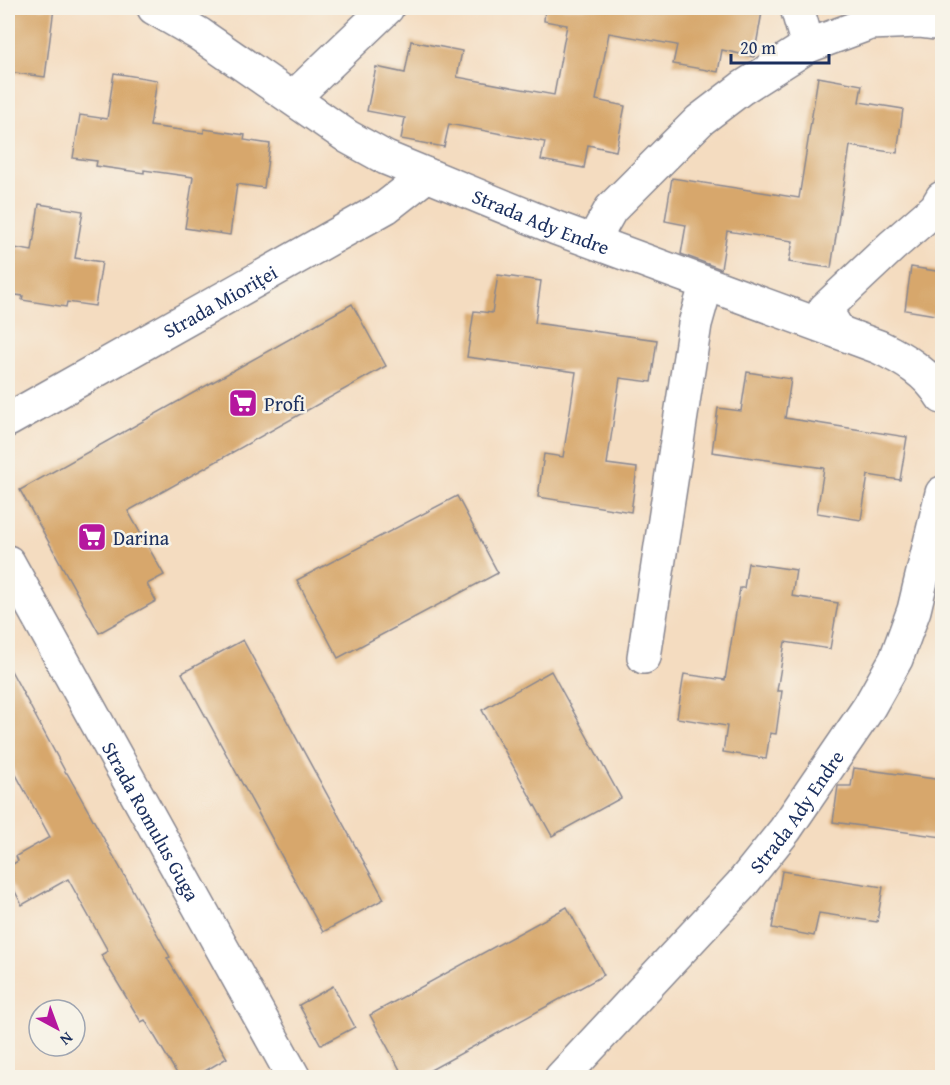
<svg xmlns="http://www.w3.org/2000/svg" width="950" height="1085" viewBox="0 0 950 1085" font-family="'Gentium Book Plus',serif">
  <rect width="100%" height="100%" fill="#f7f3e8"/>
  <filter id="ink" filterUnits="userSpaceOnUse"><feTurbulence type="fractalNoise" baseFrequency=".0167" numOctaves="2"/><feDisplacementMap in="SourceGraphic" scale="12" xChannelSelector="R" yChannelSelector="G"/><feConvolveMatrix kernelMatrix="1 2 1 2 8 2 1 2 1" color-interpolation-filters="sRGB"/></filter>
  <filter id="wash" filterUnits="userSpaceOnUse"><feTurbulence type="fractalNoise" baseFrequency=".008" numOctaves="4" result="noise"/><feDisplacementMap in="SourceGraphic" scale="24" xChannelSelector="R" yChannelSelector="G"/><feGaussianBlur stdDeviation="1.35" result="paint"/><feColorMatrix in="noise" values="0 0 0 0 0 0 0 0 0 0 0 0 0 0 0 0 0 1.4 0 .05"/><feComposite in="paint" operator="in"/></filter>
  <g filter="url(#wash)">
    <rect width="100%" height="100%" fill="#f4dcc0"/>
    <g id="blocks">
      <g fill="#d7a76c">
        <path d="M8,8H54L45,77L8,72Z"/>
        <path d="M545,8H738L762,12L754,57L722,50L718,72L673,64L677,45L609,33L596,100L625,106L616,151L588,145L584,168L541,160L545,142L449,124L444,147L401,139L405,118L367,111L376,67L405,73L411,41L462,51L457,77L554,95L567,25L544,21Z"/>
        <path d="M114,73L157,80L150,126L204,133V129L245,135L244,140L270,144L264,188L237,184L230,235L185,228L193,177L144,170V173L96,166L97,161L73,158L80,115L107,119Z"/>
        <path d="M818,77L862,85L859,102L903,109L897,153L850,146L831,268L789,262L793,241L727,231L721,269L681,254L686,225L665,221L672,178L799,198Z"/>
        <path d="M39,204L83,211L75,258L102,262L95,306L67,302L66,307L22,300L23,296L8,294V247L32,251Z"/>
        <path d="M911,267L942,272V316L905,310Z"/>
        <path d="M498,275L541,281L535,323L657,340L651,382L620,378L607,464L637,468L631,512L538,497L544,454L563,457L576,372L467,357L474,311L492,313Z"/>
        <path d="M352,304L386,366L128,511L164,575L147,584L156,601L99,633L20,490Z"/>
        <path d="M747,372L791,379L785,418L907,437L900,480L868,475L861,520L817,513L824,468L712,452L718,408L741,411Z"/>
        <path d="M457,496L498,573L338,658L297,580Z"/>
        <path d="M748,563L796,570L792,596L838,603L830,649L785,642L777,691H782L776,734L770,733L766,759L723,752L727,726L677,718L684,674L725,680L740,588H744Z"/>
        <path d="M243,640L384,899L323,932L182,673Z"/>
        <path d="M8,665L66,773H67L170,957L167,958L227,1058L195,1077H179L145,1020L141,1022L101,955L108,951L68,879L22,905L8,878V867L18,861L16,856L50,837L8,760Z"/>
        <path d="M551,671L621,798L552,836L482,710Z"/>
        <path d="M854,768L942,780V837L833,822L838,786H851Z"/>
        <path d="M782,871L883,887L877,922L819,913L814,936L772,928Z"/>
        <path d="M567,907L604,975L418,1077H404L370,1015Z"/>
        <path d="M333,986L355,1027L321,1045L299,1005Z"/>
      </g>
    </g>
  </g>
  <g filter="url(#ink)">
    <use href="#blocks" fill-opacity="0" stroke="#88868f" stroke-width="1.5"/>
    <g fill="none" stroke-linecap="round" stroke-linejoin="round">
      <g stroke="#88868f" stroke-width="36">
        <g id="minor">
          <path id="s1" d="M154,8L199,34L348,137L386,158L556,228L879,347C904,359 928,373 942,397"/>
          <path d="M797,8L808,46"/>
          <path d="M293,98L387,8"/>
          <path d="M601,244L598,232L611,209L700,120L742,88L808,46L870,23L919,21L942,24"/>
          <path d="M839,332L825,309L892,246L936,208L942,198"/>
          <path id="s2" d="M8,420L386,207L427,175"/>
          <path id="s3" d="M8,562L294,1078"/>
          <path d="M644,657L695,324L706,285"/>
          <path id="s4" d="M561,1078L741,885L785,830L869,707L896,659L914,610L942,493"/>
        </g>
      </g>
      <use href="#minor" stroke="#fff" stroke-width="33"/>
    </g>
  </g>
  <defs>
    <g id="supermarket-square" transform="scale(1.5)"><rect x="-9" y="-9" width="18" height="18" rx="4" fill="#b5179e" stroke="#f7f3e8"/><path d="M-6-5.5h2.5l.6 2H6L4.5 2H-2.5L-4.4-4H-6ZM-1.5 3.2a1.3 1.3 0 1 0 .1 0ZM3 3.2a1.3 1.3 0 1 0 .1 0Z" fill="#fff"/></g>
  </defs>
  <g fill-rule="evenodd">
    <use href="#supermarket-square" x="243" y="403"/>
    <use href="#supermarket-square" x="92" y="537"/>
  </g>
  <g text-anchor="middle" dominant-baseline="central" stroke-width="5" stroke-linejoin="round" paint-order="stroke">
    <g font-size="20" fill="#1b2f5e" stroke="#f7f3e8">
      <text stroke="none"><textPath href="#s1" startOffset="444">Strada Ady Endre</textPath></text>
      <text stroke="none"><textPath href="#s2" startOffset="243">Strada Mioriței</textPath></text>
      <text stroke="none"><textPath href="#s4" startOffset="356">Strada Ady Endre</textPath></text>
      <text stroke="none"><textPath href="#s3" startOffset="296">Strada Romulus Guga</textPath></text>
    </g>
    <g font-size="20" fill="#1b2f5e" stroke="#f7f3e8" text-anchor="start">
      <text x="264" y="403">Profi</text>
      <text x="113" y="537">Darina</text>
    </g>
  </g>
  <rect width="950" height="1085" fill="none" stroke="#f7f3e8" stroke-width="30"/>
  <g transform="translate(57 1028) rotate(139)"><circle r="28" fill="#f7f3e8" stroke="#9fa5b1" stroke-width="1.5"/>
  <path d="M0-4.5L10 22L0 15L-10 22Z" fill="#b5179e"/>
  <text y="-9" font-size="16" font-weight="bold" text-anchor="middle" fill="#1b2f5e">N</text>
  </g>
  <path d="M731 54v9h98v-9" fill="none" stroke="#1b2f5e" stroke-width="3"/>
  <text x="740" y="54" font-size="18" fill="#1b2f5e" stroke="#f7f3e8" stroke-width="4.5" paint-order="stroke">20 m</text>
</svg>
